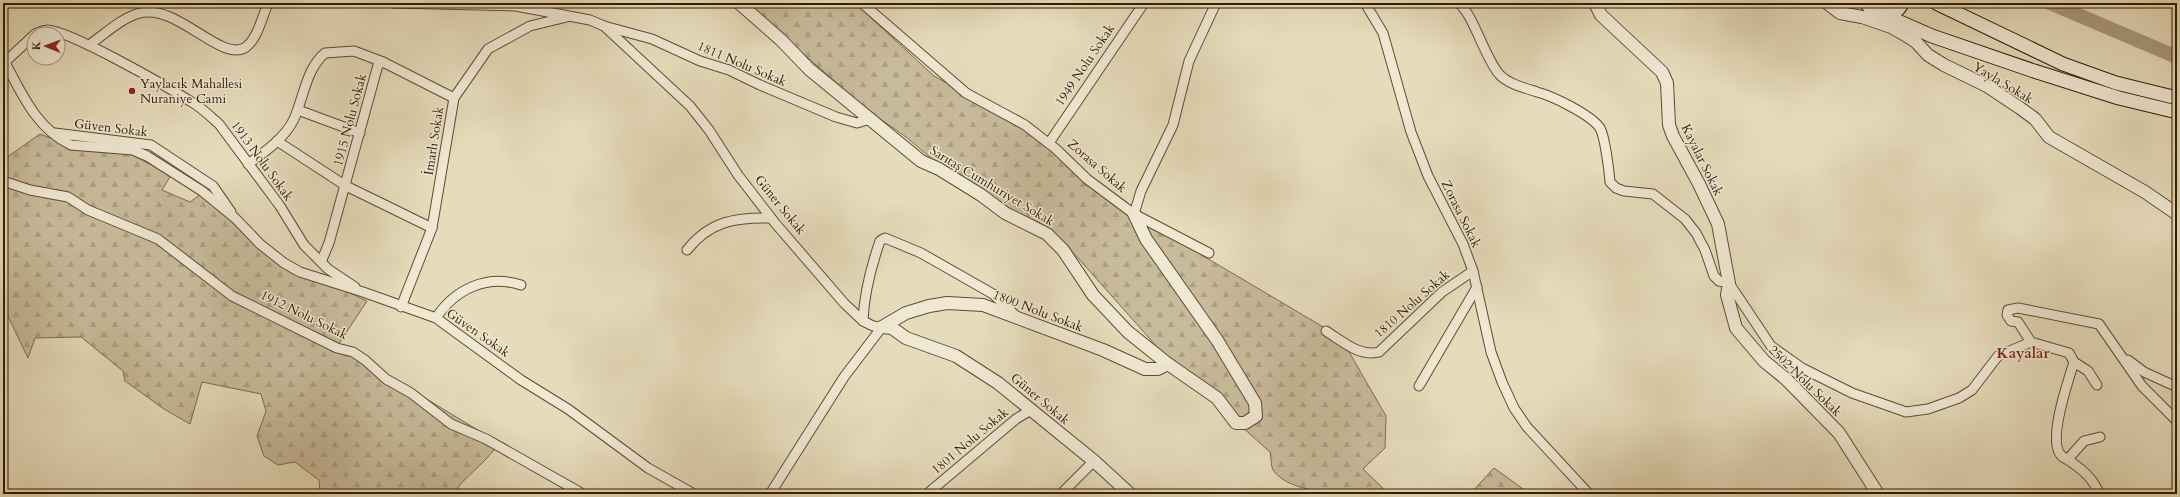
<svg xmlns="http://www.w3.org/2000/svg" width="2180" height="497" viewBox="0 0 2180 497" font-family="Cardo,serif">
  <defs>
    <pattern id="forest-firs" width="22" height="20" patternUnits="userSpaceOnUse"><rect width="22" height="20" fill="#c8bb9b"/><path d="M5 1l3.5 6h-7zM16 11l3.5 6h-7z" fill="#aca084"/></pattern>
  </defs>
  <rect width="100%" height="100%" fill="#e6dcbb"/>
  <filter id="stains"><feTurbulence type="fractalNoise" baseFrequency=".005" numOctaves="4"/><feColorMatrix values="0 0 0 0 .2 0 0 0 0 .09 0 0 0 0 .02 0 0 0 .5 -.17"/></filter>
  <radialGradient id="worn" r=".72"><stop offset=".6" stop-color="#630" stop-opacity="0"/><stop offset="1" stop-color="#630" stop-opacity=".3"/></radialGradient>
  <g fill="url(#forest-firs)" stroke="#7e6b4e">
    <path d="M739,3H855L934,76L1040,135L1115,200L1183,244L1330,331L1345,345L1386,416L1385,448L1363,469L1389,494C1356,494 1292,497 1273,470C1271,466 1271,457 1270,452L1174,366L1062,240L1040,223L1001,208L963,185L906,137L869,111L777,31Z"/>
    <path d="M40,134L61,142L126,152L171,175L162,190L190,202L201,194L275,258L367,301L338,345L499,443C488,460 471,472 458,487L460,494H320L319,480L295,462L278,465L264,456L257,436L266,411L261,394L202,382L190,424L164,409L125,381L123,371L81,337L35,338L28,358L3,306V178L7,173L3,169V160Z"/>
    <path d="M1494,468L1530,494H1470Z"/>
  </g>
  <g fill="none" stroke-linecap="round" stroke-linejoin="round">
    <path stroke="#aa9a7b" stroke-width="14" d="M2050,3L2177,57"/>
    <g stroke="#614b2f" stroke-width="11">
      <g id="minor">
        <path d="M393,3L516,6L590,20L604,26L690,106L709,130L738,175L775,223L844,303L863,321L873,326L882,327"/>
        <path d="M862,3L966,93L1025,125L1056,149L1087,179L1134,214L1209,253"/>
        <path d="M1365,3L1383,33L1411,132L1428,176L1463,244L1473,271L1491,352L1502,382L1514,408L1527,427L1589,494"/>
        <path d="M1459,3C1474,16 1484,56 1499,74C1508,84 1525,88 1537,92C1553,96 1591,115 1600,128C1605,137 1609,170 1610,182L1616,188L1624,191L1653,194L1685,219L1696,233L1705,250L1714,276L1719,281L1729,283L1771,346L1802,368L1852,393L1906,412L1928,409L1959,398L1972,390L1998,356L2031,342"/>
        <path d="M604,26L652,39L700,61L729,70L760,85L836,117L857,123L870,119"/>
        <path d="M35,34C38,32 43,31 47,30C69,30 166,86 190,101C201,107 210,116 219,124L280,206L304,245L328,269L355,287"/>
        <path d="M89,45C105,34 121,18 140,13C177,3 222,64 246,47C257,39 262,18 267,6L270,3"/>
        <path d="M3,59C21,91 35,128 71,145L133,150L147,156L202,191L235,218L260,244L284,263L300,272L363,292L436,318L521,380L568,409L648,468L694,494"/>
        <path d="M5,62L34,35"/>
        <path d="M298,110L360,133"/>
        <path d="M55,133L151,145L213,186L231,212"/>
        <path d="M277,141L346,186L432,228"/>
        <path d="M1049,143L1144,3"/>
        <path d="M248,164C265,152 285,138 294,119C304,97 306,69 325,53L354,51L383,62"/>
        <path d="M3,181L30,190L68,197L88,210L158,239L232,296L337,348L353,352L365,360L386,379L411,393L451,424L486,439L583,494"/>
        <path d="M1134,214L1141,191L1173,125L1189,61L1216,3"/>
        <path d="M687,250C710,221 736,217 771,218"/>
        <path d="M321,262L329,243L378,65L383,62L454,98"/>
        <path d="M401,307L432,228L454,98L488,49L530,26L567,17"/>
        <path d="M436,318C455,289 487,274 521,285"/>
        <path d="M863,321C864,293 871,267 880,241L885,238L921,253L993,294L1015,315"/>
        <path d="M1326,331C1342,341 1359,357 1379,352L1442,292L1473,271"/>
        <path d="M2128,360L2144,372L2177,387"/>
        <path d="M2074,362L2088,371L2097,385"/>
        <path d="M1419,386L1477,287"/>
        <path d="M2068,459L2084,441L2100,437"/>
        <path d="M770,494L844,377L882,327"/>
        <path d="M927,494L1016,419L1031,410"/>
        <path d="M1061,494L1094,461"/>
        <path d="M2099,494C2094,478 2077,465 2063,457C2045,445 2069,379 2074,362L2069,353L2031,342L2018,322L2011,321L2007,315L2008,310L2018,308L2099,324L2142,386L2177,421"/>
      </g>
    </g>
    <g stroke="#614b2f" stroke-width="14">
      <g id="tertiary">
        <path d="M739,3L781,40L809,69L921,161L939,169L981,195L1005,213L1047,234L1063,250L1093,295L1128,332L1168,364L1217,398L1236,423H1245L1256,416L1255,403L1217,340L1146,239L1134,214"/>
        <path d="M1595,3L1601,15L1662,72L1667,83L1669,125L1673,136L1699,184L1718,224L1729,283L1727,295L1736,328L1764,361L1786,379L1839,433L1878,494"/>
        <path d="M1827,3L1840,13L1862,17L1891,27L1907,36L1916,42L1928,55L1944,65L1987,86L2020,108L2035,119L2049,137L2145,192L2177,214"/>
        <path d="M882,327L906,313L929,306L947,303L983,305L1103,350L1145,369H1158L1168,364"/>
        <path d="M882,327L892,328L906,338L956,356L998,383L1094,461L1130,494"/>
      </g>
    </g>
    <g stroke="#351b00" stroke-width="15">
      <g id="secondary">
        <path d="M1867,3C1873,18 1896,19 1902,3"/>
        <path d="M1936,3L2063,64L2116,83L2177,98"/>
        <path d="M1884,15L1932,36L2034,71L2119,98L2177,112"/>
      </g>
    </g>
    <use href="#minor" stroke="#efe8d3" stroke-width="9"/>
    <use href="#tertiary" stroke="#efe8d3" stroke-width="12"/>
    <use href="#secondary" stroke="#efe8d3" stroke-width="13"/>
  </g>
  <circle fill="#8f2418" stroke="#efe8d3" stroke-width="1.5" cx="132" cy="91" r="4"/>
  <g text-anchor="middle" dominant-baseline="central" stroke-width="3" stroke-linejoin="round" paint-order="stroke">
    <g font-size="13" fill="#351b00" stroke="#efe8d3">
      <text transform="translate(742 64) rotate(23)">1811 Nolu Sokak</text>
      <text transform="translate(1085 65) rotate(-56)">1949 Nolu Sokak</text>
      <text transform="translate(2003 83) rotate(31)">Yayla Sokak</text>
      <text transform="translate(350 120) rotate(-75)">1915 Nolu Sokak</text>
      <text transform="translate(111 128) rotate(7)">Güven Sokak</text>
      <text transform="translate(434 141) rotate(-81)">İmarlı Sokak</text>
      <text transform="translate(1702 160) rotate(64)">Kayalar Sokak</text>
      <text transform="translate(262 161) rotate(54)">1913 Nolu Sokak</text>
      <text transform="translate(1097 166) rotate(41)">Zorasa Sokak</text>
      <text transform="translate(992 186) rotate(31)">Sarıtaş Cumhuriyet Sokak</text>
      <text transform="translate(780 205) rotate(51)">Güner Sokak</text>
      <text transform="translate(1461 214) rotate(64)">Zorasa Sokak</text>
      <text transform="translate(1412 304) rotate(-41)">1810 Nolu Sokak</text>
      <text transform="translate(1038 311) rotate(21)">1800 Nolu Sokak</text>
      <text transform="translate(304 315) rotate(26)">1912 Nolu Sokak</text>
      <text transform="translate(478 333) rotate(35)">Güven Sokak</text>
      <text transform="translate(1805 381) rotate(44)">2502 Nolu Sokak</text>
      <text transform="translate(1040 399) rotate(40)">Güner Sokak</text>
      <text transform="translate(970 441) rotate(-40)">1801 Nolu Sokak</text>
    </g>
    <g font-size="13" fill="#351b00" stroke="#efe8d3" text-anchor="start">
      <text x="140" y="84">Yaylacık Mahallesi<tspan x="140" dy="15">Nuraniye Cami</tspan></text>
    </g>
    <g font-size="15" font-weight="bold" fill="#7a1f14" stroke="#efe8d3">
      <text x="2023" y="353">Kayalar</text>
    </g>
  </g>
  <rect width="2180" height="497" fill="none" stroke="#e6dcbb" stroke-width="16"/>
  <rect x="4" y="4" width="2172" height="489" fill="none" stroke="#351b00" stroke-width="2"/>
  <rect x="8" y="8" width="2164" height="481" fill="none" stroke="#351b00"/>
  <g transform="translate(46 46) rotate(271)"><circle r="19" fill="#efe8d3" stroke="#a5967f"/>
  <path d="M0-3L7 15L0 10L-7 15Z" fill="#8f2418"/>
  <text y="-6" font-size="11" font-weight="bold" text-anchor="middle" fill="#351b00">K</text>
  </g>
  <rect width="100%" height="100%" filter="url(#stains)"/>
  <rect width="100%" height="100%" fill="url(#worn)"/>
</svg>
